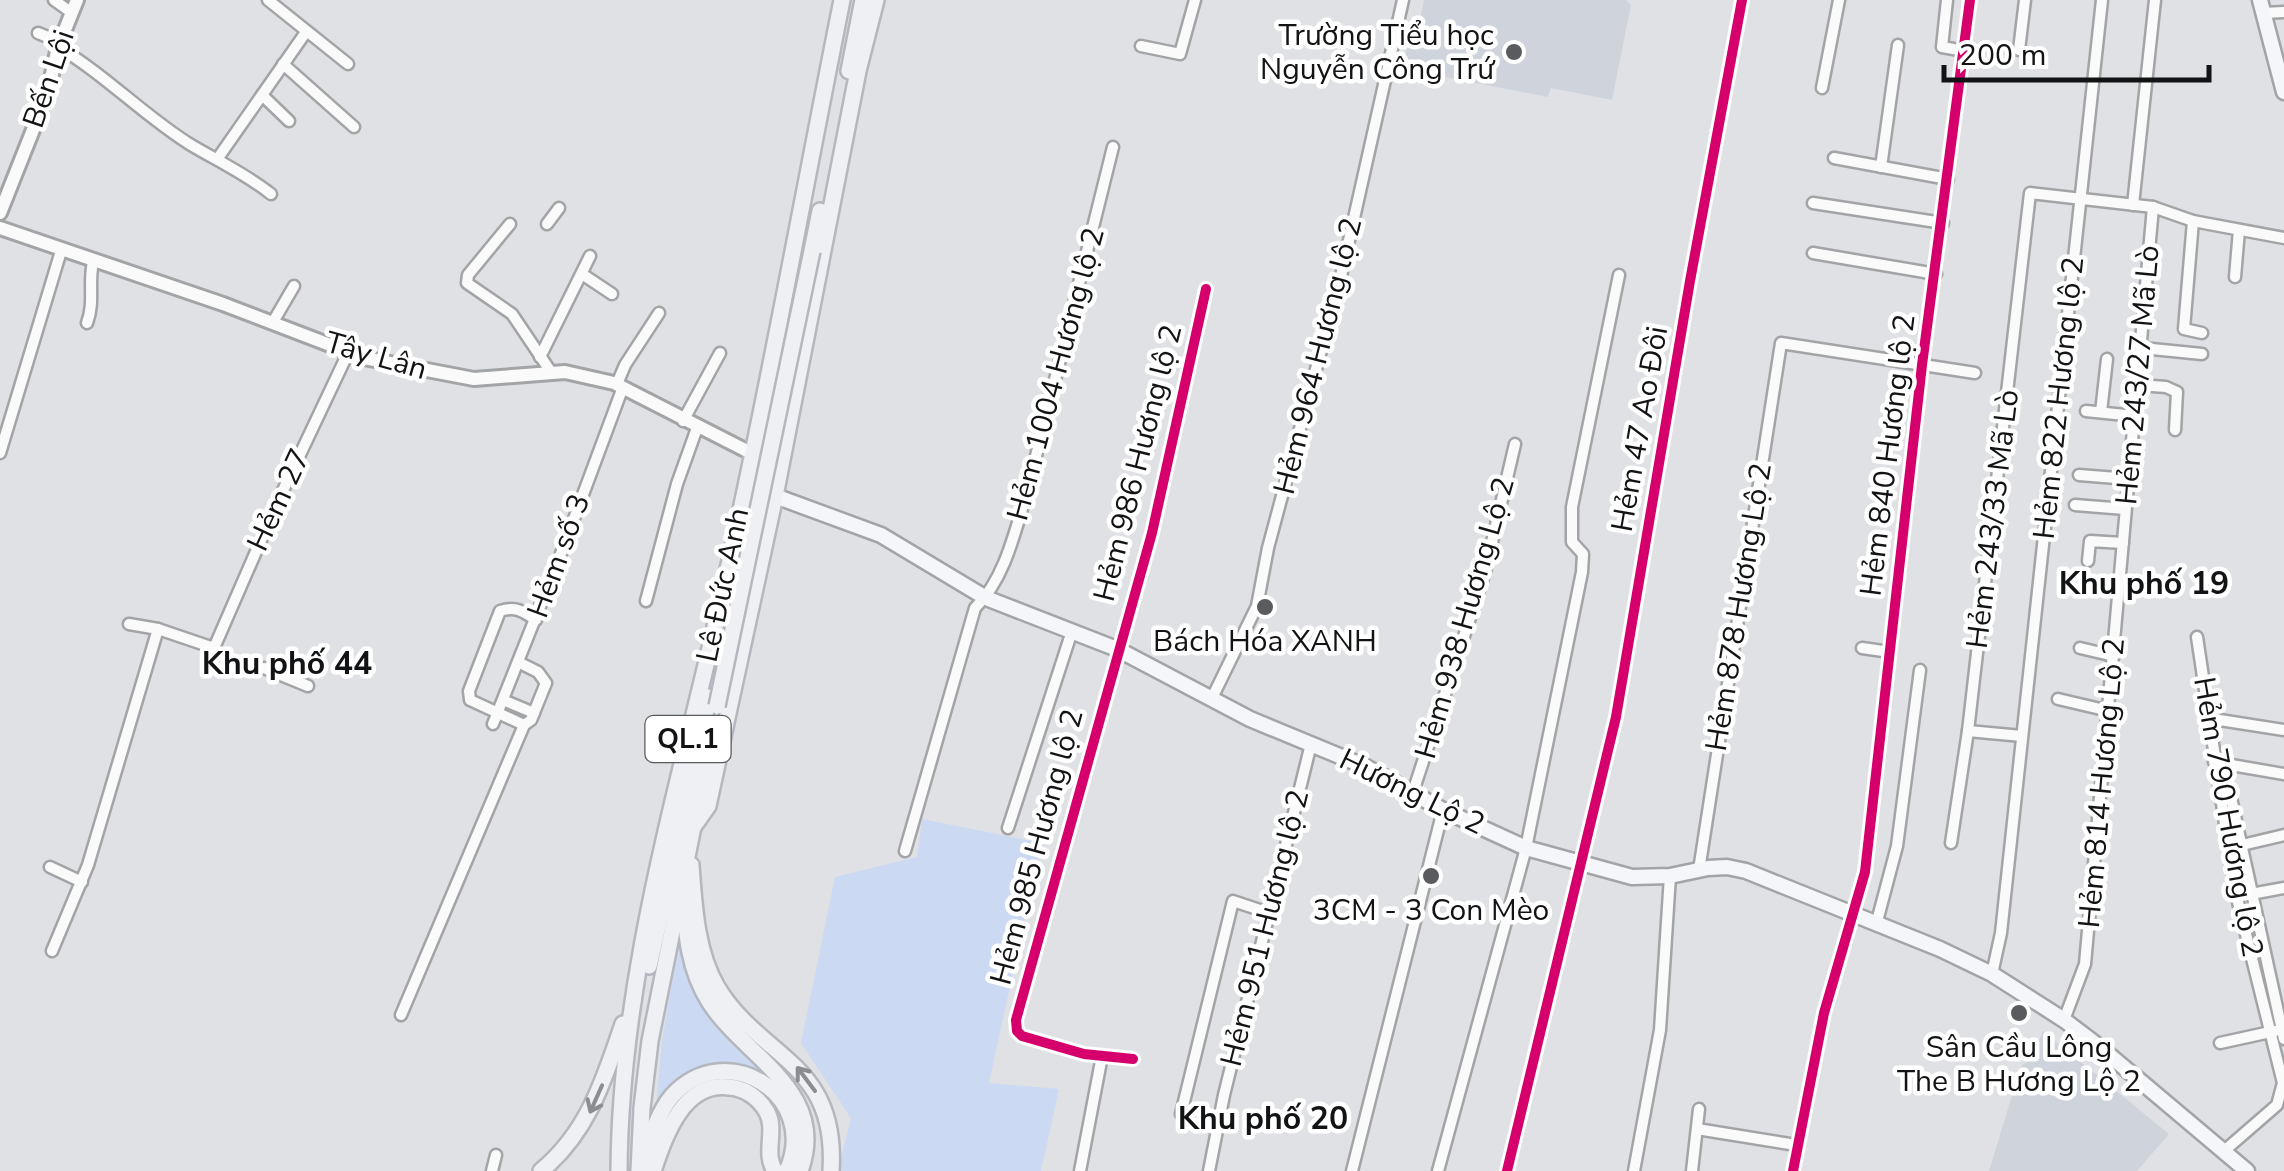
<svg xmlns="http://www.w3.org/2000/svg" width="2284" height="1171" viewBox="0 0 2284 1171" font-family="'Nunito Sans',sans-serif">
  <rect width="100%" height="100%" fill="#dfe1e5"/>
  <g fill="#cfd4dc">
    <path d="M1424,0H1626L1631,5L1612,100L1551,88L1548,97L1403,69L1409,34L1418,30Z"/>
    <path d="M2043,1031L2169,1134L2137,1171H1989L2021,1066L2032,1058Z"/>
  </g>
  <g fill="#ccd9f2">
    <path d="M922,819L1041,843L989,1083L1059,1089L1041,1171H838L851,1118L801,1043L835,877L917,857Z"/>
    <path d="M679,942L718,1025L772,1080L789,1103L737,1067L656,1107L662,1041Z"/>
  </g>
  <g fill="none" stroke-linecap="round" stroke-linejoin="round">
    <g stroke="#a2a4a6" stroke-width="15">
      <g id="minor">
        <path d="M54,0L72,13"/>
        <path d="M268,0L348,64"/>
        <path d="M1947,0L1942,47L1965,51"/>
        <path d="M2263,13L2284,12"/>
        <path d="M38,33L60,42"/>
        <path d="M1141,46L1180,54L1195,0"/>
        <path d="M58,47C106,75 144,116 191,145C218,161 246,174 271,194"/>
        <path d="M2019,50L2025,0"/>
        <path d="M283,64L354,127"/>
        <path d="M1822,88L1839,0"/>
        <path d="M262,95L289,121"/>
        <path d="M218,158L306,32"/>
        <path d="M1834,158L1948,179"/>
        <path d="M1881,167L1898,45"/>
        <path d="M1813,203L1943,223"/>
        <path d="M2133,205L2155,0"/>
        <path d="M2193,221L2184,329L2202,333"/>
        <path d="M510,224L468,275L467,283L512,314L551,372"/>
        <path d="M547,224L559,208"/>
        <path d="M1813,253L1936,274"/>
        <path d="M582,274L612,294"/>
        <path d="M2235,277L2239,230"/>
        <path d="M273,322L294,286"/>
        <path d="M87,323C95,302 88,283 93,262"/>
        <path d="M2142,348L2202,354"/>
        <path d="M540,357L590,256"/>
        <path d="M617,384L625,365L659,313"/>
        <path d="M2139,385L2166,387L2177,392L2175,430"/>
        <path d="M2086,411L2135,416"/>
        <path d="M2101,412L2107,359"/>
        <path d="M683,421L720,353"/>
        <path d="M0,453L61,251"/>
        <path d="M2079,475L2129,479"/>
        <path d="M2075,505L2125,509"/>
        <path d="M2088,561L2090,541L2123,543"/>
        <path d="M646,601L677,484L697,428"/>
        <path d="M129,624L158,629L214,648L278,501L348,353"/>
        <path d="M2197,637L2235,890L2283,1083L2277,1105L2224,1151"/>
        <path d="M1862,648L1890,652"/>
        <path d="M2080,648L2114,656"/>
        <path d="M264,668L308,686"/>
        <path d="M2058,699L2109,711"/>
        <path d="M503,700L534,713"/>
        <path d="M1211,700L1257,606L1268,548L1341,276L1403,0"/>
        <path d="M2207,718L2284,730"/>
        <path d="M493,724L562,551L623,387"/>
        <path d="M524,725L470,700L469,691L500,611C515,606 523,611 536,620"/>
        <path d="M1968,731L2022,736"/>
        <path d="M2214,762L2284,774"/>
        <path d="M2219,788L2230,793L2284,1039"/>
        <path d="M1413,792L1485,572L1515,444"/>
        <path d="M1008,828L1072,631"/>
        <path d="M1951,843L1968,731L2030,193L2153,207L2193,221L2284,238"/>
        <path d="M2242,845L2284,835"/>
        <path d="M905,851L975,608C1005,579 1015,531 1027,492L1113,147"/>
        <path d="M50,867L82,882"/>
        <path d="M1699,870L1781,343L1975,373"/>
        <path d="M2251,894L2284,888"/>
        <path d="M1876,925L1897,846L1920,670"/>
        <path d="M52,951L88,865L158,629"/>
        <path d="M1992,974L2001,933L2102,0"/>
        <path d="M401,1015L524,725L531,720L546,683L538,672L518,662"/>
        <path d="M2064,1020L2085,964L2153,207"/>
        <path d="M2220,1043L2275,1031"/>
        <path d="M1133,1059L1084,1054L1022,1036L1017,1031L1016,1020L1152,533L1206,289"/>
        <path d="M1181,1114L1233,901L1269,913"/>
        <path d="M1697,1129L1796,1145"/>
        <path d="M492,1171L496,1155"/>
        <path d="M1080,1171L1102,1056"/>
        <path d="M1209,1171L1224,1095L1311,744"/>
        <path d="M1352,1171L1443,810"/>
        <path d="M1438,1171L1526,848L1582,572L1583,554L1572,542V507L1619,275"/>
        <path d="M1507,1171L1616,717L1690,281L1742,0"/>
        <path d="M1634,1171L1660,1030L1670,876"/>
        <path d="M1692,1171L1699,1109"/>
        <path d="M1793,1171L1824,1013L1865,872L1922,365L1970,0"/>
      </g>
    </g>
    <g stroke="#a2a4a6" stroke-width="18">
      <g id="tertiary">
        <path d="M0,213L48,92L58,47L77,0"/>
        <path d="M0,228L223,304L364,358L474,379L565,372L614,383L751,453"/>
      </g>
    </g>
    <g stroke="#a2a4a6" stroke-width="19">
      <g id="secondary">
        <path d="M2260,0L2284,92"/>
        <path d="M775,496L881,535L986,598L1117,649L1250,719L1366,767L1443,810L1526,848L1632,877L1670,876L1708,868L1727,867L1746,871L1940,949L1992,974L2064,1020L2101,1048L2247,1171"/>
      </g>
    </g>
    <g stroke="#b4b7bd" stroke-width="20">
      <g id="trunk">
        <path d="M849,71L863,0"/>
        <path d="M812,251L820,211"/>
        <path d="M691,830L708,806L775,496L858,71L876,0"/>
        <path d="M691,865C694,905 696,951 717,987C760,1059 838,1061 831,1171"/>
        <path d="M684,897C686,934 689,971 710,1003C746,1058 829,1091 800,1171"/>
        <path d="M649,966L709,697"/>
        <path d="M644,1160C651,1138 657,1114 672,1096C726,1036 821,1096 787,1171"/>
        <path d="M541,1171C588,1132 604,1080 623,1024"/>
        <path d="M619,1171C620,992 670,817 711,644C761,431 799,215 842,0"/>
        <path d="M639,1171L642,1108L650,1041L711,737"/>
        <path d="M653,1171C665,1136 683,1081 729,1087C745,1088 759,1098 767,1112C777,1131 763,1153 775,1171"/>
      </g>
    </g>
    <use href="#minor" stroke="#fafafb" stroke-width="10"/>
    <use href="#tertiary" stroke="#fafafb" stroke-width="12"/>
    <use href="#secondary" stroke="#f5f6f9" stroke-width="14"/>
    <use href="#trunk" stroke="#eef0f4" stroke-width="15"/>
    <g stroke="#b4b7bd" stroke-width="20" stroke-linecap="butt">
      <path id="trunk-bridge" d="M717,706L812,251"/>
    </g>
    <use href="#trunk-bridge" stroke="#eef0f4" stroke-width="15"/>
    <g stroke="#fff" stroke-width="16">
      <g id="cycleway">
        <path d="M1133,1059L1084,1054L1022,1036L1017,1031L1016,1020L1152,533L1206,289"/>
        <path d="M1507,1171L1616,717L1690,281L1742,0"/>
        <path d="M1793,1171L1824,1013L1865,872L1922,365L1970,0"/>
      </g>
    </g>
    <use href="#cycleway" stroke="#d6006c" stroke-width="10"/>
  </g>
  <defs><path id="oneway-shaft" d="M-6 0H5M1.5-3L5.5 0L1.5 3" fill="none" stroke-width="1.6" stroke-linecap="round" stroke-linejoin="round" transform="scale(2.5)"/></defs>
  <g stroke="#8b8d90">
    <use href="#oneway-shaft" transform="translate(806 1079) rotate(-127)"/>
    <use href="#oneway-shaft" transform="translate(596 1099) rotate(114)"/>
  </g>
  <g fill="#5a5b5e" stroke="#fff" stroke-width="4">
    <circle cx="1514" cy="52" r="10"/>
    <circle cx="1265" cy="607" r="10"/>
    <circle cx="1431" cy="876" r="10"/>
    <circle cx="2019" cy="1013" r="10"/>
  </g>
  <g text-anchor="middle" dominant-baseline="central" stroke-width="9" stroke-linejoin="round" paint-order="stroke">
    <rect fill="#fff" stroke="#595a5b" stroke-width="2.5" x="645.5" y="716" width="85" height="46" rx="8"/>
    <g font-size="28" font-weight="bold" fill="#121315">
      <text x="688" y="739">QL.1</text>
    </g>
    <g font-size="30" fill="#121315" stroke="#fff">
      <text x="1494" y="35" text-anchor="end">Trường Tiểu học<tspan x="1494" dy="34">Nguyễn Công Trứ</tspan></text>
      <text x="1265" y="641">Bách Hóa XANH</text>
      <text x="1431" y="910">3CM - 3 Con Mèo</text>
      <text x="2019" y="1047">Sân Cầu Lông<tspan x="2019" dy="34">The B Hương Lộ 2</tspan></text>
    </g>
    <g font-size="30" fill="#121315" stroke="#fff">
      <text transform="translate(49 79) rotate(-71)">Bến Lội</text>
      <text transform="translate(376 356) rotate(16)">Tây Lân</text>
      <text transform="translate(1318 356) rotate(-76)">Hẻm 964 Hương lộ 2</text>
      <text transform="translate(1056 374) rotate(-75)">Hẻm 1004 Hương lộ 2</text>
      <text transform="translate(2138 375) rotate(-85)">Hẻm 243/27 Mã Lò</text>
      <text transform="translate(2059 398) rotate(-84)">Hẻm 822 Hương lộ 2</text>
      <text transform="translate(1640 429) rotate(-80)">Hẻm 47 Ao Đôi</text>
      <text transform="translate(1888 455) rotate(-83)">Hẻm 840 Hương lộ 2</text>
      <text transform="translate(1138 463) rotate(-76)">Hẻm 986 Hương lộ 2</text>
      <text transform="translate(279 500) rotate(-65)">Hẻm 27</text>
      <text transform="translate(1993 519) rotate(-83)">Hẻm 243/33 Mã Lò</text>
      <text transform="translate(559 556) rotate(-70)">Hẻm số 3</text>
      <text transform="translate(723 585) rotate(-78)">Lê Đức Anh</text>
      <text transform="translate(1739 607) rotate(-81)">Hẻm 878 Hương Lộ 2</text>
      <text transform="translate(1465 618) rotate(-74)">Hẻm 938 Hương Lộ 2</text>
      <text transform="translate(2102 783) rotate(-85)">Hẻm 814 Hương Lộ 2</text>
      <text transform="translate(1412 792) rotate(26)">Hương Lộ 2</text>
      <text transform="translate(2228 817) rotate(80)">Hẻm 790 Hương lộ 2</text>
      <text transform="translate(1037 847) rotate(-75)">Hẻm 985 Hương lộ 2</text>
      <text transform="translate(1265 928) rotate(-76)">Hẻm 951 Hương lộ 2</text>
    </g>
    <g font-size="32" font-weight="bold" fill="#121315" stroke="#fff">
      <text x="2144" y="583">Khu phố 19</text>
      <text x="287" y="663">Khu phố 44</text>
      <text x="1263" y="1118">Khu phố 20</text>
    </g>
  </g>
  <path d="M1944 65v15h265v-15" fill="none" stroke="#121315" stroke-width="5"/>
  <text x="1959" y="65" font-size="30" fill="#121315" stroke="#ffffff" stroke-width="8" paint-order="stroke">200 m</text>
</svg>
